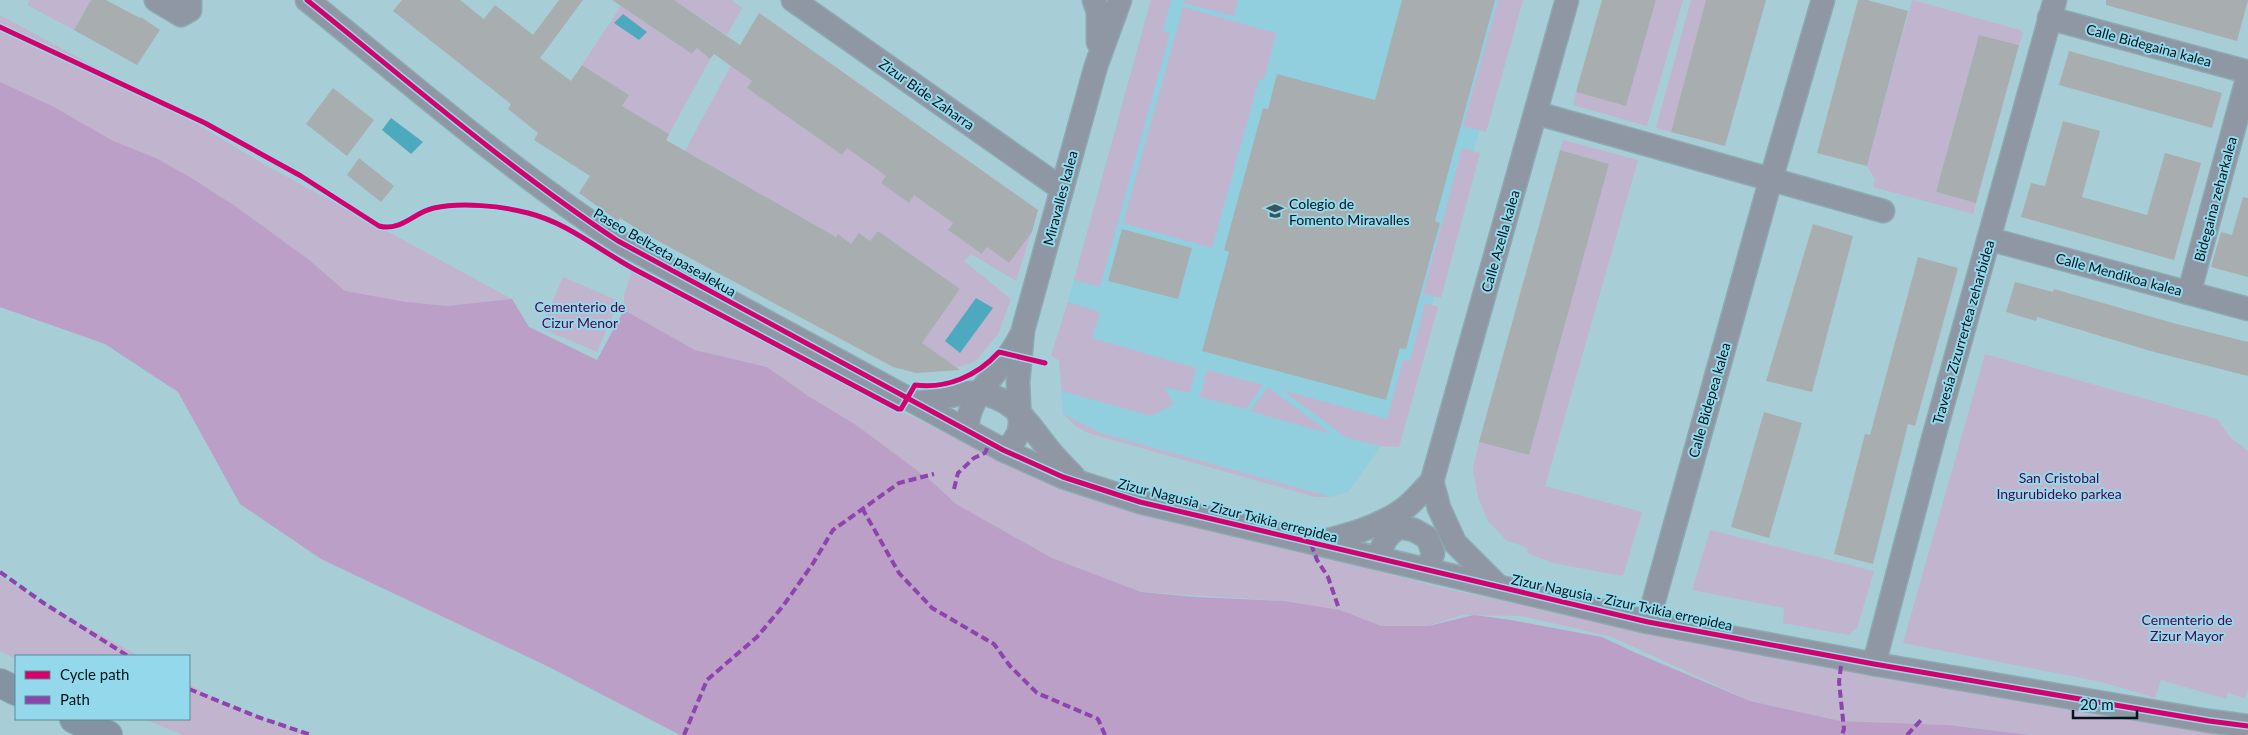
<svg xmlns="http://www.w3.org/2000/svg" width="2248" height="735" viewBox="0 0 2248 735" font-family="Lato,sans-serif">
  <rect width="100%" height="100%" fill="#a7cdd7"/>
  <path fill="#91cfdf" d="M1151,0H1515L1393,446H1381L1349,491L1336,496L1316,497L1088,433L1077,427L1063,414L1059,360L1051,356L1068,302Z"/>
  <g fill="#c1b4cf">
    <path d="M30,0H91L74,30L27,5Z"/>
    <path d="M674,0H732L742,8L727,35Z"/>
    <path d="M1151,0H1171L1163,31L1170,33L1100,287L1074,280Z"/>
    <path d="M1185,0H1238L1234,16L1184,3Z"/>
    <path d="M1498,0H1523L1486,132L1463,126Z"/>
    <path d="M1656,0H1683L1647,126L1573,105L1576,92L1626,106Z"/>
    <path d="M1691,0H1707L1671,132L1656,128Z"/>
    <path d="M1912,0L2020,30L2023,34L2019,45L1979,35L1936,192L1976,203L1973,214L1873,187L1875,179L1867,166Z"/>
    <path d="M621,6L692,54L697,48L710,59L669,134L622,106L629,95L582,65Z"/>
    <path d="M1183,7L1276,33L1264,80L1259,79L1212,248L1123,223Z"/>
    <path d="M759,13L1038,210L1016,281L971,254L964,261L1011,299L998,334L976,361L953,369L922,343L960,289L878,231L870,241L851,244L838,235L836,237L685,151Z"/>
    <path d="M0,15L167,106L267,166L512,299L404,330L0,113Z"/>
    <path d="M1563,140L1638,160L1545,486L1642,512L1623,576L1553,563L1527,553L1528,548L1506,540L1488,521L1478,497L1473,469L1479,442L1529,455L1567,318L1517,304L1522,288L1571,301L1609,164L1560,150Z"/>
    <path d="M1462,148L1480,153L1441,298L1423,294Z"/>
    <path d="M634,265L851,386L985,453L1064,489L1443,588L1656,633L2248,735H2030L1948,725L1840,721L1750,701L1612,637L1522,616L1462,615L1428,626H1381L1283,601L1141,592L1052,558L955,504L767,367L695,350L624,310V295Z"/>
    <path d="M563,277L619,301L597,352L541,328Z"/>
    <path d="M1068,302L1100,312L1092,338L1196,368L1189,393L1164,387L1174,404L1151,416L1062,391L1059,360L1051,356Z"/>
    <path d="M1425,303L1438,307L1399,447L1381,446L1347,438L1282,390L1387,419L1403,360L1410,361Z"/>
    <path d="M1985,354L2217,419L2231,438L2248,451V687L2245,698L2228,693L2226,699L2161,680L2155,698L2102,682L1903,643Z"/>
    <path d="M1207,370L1263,385L1246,409L1200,397Z"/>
    <path d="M1268,387L1331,434L1250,411Z"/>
    <path d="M1063,414L1101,433L1331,497H1316L1088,433L1077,427Z"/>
    <path d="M1710,530L1874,571L1857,628L1848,635L1783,623L1784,608L1692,590Z"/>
    <path d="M0,576L45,604L139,656H16V659L0,651Z"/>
    <path d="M189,684L223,703L312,735H183L144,719H189Z"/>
  </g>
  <path fill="#bb9fc7" d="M0,82L54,107L113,141L156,158L193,179L235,206L309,260L345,291L406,302L447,306L512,299L529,327L597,360L624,310L695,350L767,367L808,396L856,425L930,480L956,504L1052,558L1141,592L1196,597L1283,601L1340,610L1381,626H1428L1474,615L1511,620L1602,637L1636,653L1750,701L1840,721L1948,725L2030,735H680L549,667L321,559L240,504L178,392L105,344L0,307Z"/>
  <g fill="#4daabe">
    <path d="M623,14L647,32L639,40L614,23Z"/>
    <path d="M391,118L423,142L411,154L382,130Z"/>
    <path d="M976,298L993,308L960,353L945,341Z"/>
  </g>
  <g fill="#a8aeaf">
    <path d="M91,0H106L140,18L141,17L160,30L137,65L74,30Z"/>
    <path d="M402,0H460L484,19L495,5L533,35L559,0H583L540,58L571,81L582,65L629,95L622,106L669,134L666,140L836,237L838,234L851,244L859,233L870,241L878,231L960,289L922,343L960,370L916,373L893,367L647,235L620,218L618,221L579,193L590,176L534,140L538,133L508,109L511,104L393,11Z"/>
    <path d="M612,0H674L740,45L759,13L1038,210L1032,232L1009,263L987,247L982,254L948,230L953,223L914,195L909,203L881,183L886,176L847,148L842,155L747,88L752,81L714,54L710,59L697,48L692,54Z"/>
    <path d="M1402,0H1495L1435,221L1440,223L1418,303L1406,349L1400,348L1386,400L1202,351L1229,252L1224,250L1263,108L1268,109L1277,74L1375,100Z"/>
    <path d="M1602,0H1656L1626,106L1576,92Z"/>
    <path d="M1706,0H1766L1725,146L1671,132Z"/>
    <path d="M1858,0H1867L1908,11L1867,166L1817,153Z"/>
    <path d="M2106,0H2248L2237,41L2106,5Z"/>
    <path d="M1979,35L2019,45L1976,203L1936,192Z"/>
    <path d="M2069,51L2222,93L2212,128L2059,85Z"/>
    <path d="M333,88L374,120L347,156L306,124Z"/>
    <path d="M2063,121L2100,131L2082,197L2147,215L2165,153L2201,163L2174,260L2021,217L2031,183L2045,186Z"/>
    <path d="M1560,150L1609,164L1529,455L1479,442Z"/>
    <path d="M359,158L394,186L381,202L347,175Z"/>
    <path d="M2243,197L2248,198V277L2211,267L2221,232L2232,235Z"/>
    <path d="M1813,224L1853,236L1812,392L1766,381Z"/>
    <path d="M1122,229L1192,248L1178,299L1108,281Z"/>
    <path d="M1918,257L1958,268L1915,426L1908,424L1873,564L1834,554L1865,434L1870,435Z"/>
    <path d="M2015,282L2053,292L2054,289L2173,323L2248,342V376L2154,352L2037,317L2036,321L2006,312Z"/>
    <path d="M1764,412L1802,423L1769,538L1731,527Z"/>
  </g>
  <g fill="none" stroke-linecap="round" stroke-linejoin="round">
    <g stroke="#8da9b1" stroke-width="25">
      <g id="minor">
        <path d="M156,0L181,15L190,10V0"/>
        <path d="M307,0C409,82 509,169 618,241L1003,450L1063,477L1140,502L1648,622L1874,664L2209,721L2248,726"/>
        <path d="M793,0L1062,189"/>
        <path d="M1094,0L1098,12V42"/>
        <path d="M2049,18L2248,72"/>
        <path d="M1536,113L1883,211"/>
        <path d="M1989,239L2248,309"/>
        <path d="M2189,293L2248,76"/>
        <path d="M918,403C936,400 962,391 979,393C1013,397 1027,422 1046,446C1054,457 1065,467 1074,477"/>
        <path d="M967,429C968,392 1005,369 1020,337"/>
        <path d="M1003,450L1012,444L1019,432L1020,424L1018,383L1023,330L1096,66L1120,0"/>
        <path d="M1432,481L1439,508L1455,543L1498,586"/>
        <path d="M1316,543C1345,536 1376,528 1401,511C1413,503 1422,491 1432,481L1567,0"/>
        <path d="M1379,558C1383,542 1386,535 1400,527L1414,530L1428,538L1433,553L1428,569"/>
        <path d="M1648,622L1765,200L1823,0"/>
        <path d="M1874,664L1932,443L2055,0"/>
      </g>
    </g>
    <g stroke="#8da9b1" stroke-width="30">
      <g id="highway">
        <path d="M0,683L16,691"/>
        <path d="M74,719L108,735"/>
      </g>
    </g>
    <use href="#minor" stroke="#8e97a3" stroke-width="22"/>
    <use href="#highway" stroke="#8393a3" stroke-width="28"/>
    <g stroke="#8e44ad" stroke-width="4" stroke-dasharray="8 4" stroke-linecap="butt">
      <path d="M954,489L958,473L974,458L985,453L990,442"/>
      <path d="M862,508L899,573L932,608L994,644L1010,666L1037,693L1098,719L1105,735"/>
      <path d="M1311,544L1317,560L1328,577L1338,606"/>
      <path d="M0,572L45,604L128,656"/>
      <path d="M1841,666L1839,682L1844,729L1842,735"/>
      <path d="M189,689L258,717L311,735"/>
      <path d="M684,735L707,680L757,637L783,606L812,565L833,530L899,483L934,474"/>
      <path d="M1907,735L1923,718"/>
    </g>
    <g stroke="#93d9eb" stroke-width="8">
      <g id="cycleway">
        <path d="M307,0C409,82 509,169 618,241L1003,450L1063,477L1140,502L1648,622L1874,664L2209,721L2248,726"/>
        <path d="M0,27L205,123L301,176L379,226C401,232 414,212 434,208C461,202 502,206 528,213C568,223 599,250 634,269C722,316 810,362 898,409H901L915,385C947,389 977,376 999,352L1045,363"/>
      </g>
    </g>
    <use href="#cycleway" stroke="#d6006c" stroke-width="5"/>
  </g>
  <defs>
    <g id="school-bare" transform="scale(1.35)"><path d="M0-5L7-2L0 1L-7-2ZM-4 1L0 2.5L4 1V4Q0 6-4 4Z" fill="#3a555d" stroke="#93d9eb" stroke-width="2.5" paint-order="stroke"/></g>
  </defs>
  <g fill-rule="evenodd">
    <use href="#school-bare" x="1275" y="211"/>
  </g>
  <g text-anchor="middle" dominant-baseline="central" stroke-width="4" stroke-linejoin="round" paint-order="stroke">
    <g font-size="14" fill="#00151c" stroke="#93d9eb">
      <text transform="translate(2149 45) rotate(15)">Calle Bidegaina kalea</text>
      <text transform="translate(927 94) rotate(35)">Zizur Bide Zaharra</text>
      <text transform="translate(1060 198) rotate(-75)">Miravalles kalea</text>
      <text transform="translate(2215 199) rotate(-75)">Bidegaina zeharkalea</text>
      <text transform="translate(1500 241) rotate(-74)">Calle Azella kalea</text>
      <text transform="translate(665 252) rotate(30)">Paseo Beltzeta pasealekua</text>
      <text transform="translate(2119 274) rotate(15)">Calle Mendikoa kalea</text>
      <text transform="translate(1963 332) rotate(-74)">Travesía Zizurrertea zeharbidea</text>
      <text transform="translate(1709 400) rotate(-74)">Calle Bidepea kalea</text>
      <text transform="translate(1228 510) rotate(14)">Zizur Nagusia - Zizur Txikia errepidea</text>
      <text transform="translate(1622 602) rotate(12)">Zizur Nagusia - Zizur Txikia errepidea</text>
    </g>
    <g font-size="14" fill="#00151c" stroke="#93d9eb" text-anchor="start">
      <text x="1289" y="203">Colegio de<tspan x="1289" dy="16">Fomento Miravalles</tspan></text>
    </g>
    <g font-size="14" fill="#510446" stroke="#93d9eb">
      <text x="580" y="306">Cementerio de<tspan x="580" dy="16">Cizur Menor</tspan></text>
      <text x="2059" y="477">San Cristobal<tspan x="2059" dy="16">Ingurubideko parkea</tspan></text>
      <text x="2187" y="619">Cementerio de<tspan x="2187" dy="16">Zizur Mayor</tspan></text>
    </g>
  </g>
  <rect x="15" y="655" width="175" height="65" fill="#93d9eb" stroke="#588b98"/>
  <rect x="25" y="671" width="25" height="8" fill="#d6006c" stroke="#588b98"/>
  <text x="60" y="680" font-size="15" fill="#00151c">Cycle path</text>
  <rect x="25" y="696" width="25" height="8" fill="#8e44ad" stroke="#588b98"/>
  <text x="60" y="705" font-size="15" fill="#00151c">Path</text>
  <path d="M2073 710v8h64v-8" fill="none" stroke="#00151c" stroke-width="2.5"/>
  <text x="2080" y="710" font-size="15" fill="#00151c" stroke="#93d9eb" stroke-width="4" paint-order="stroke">20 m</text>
</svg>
